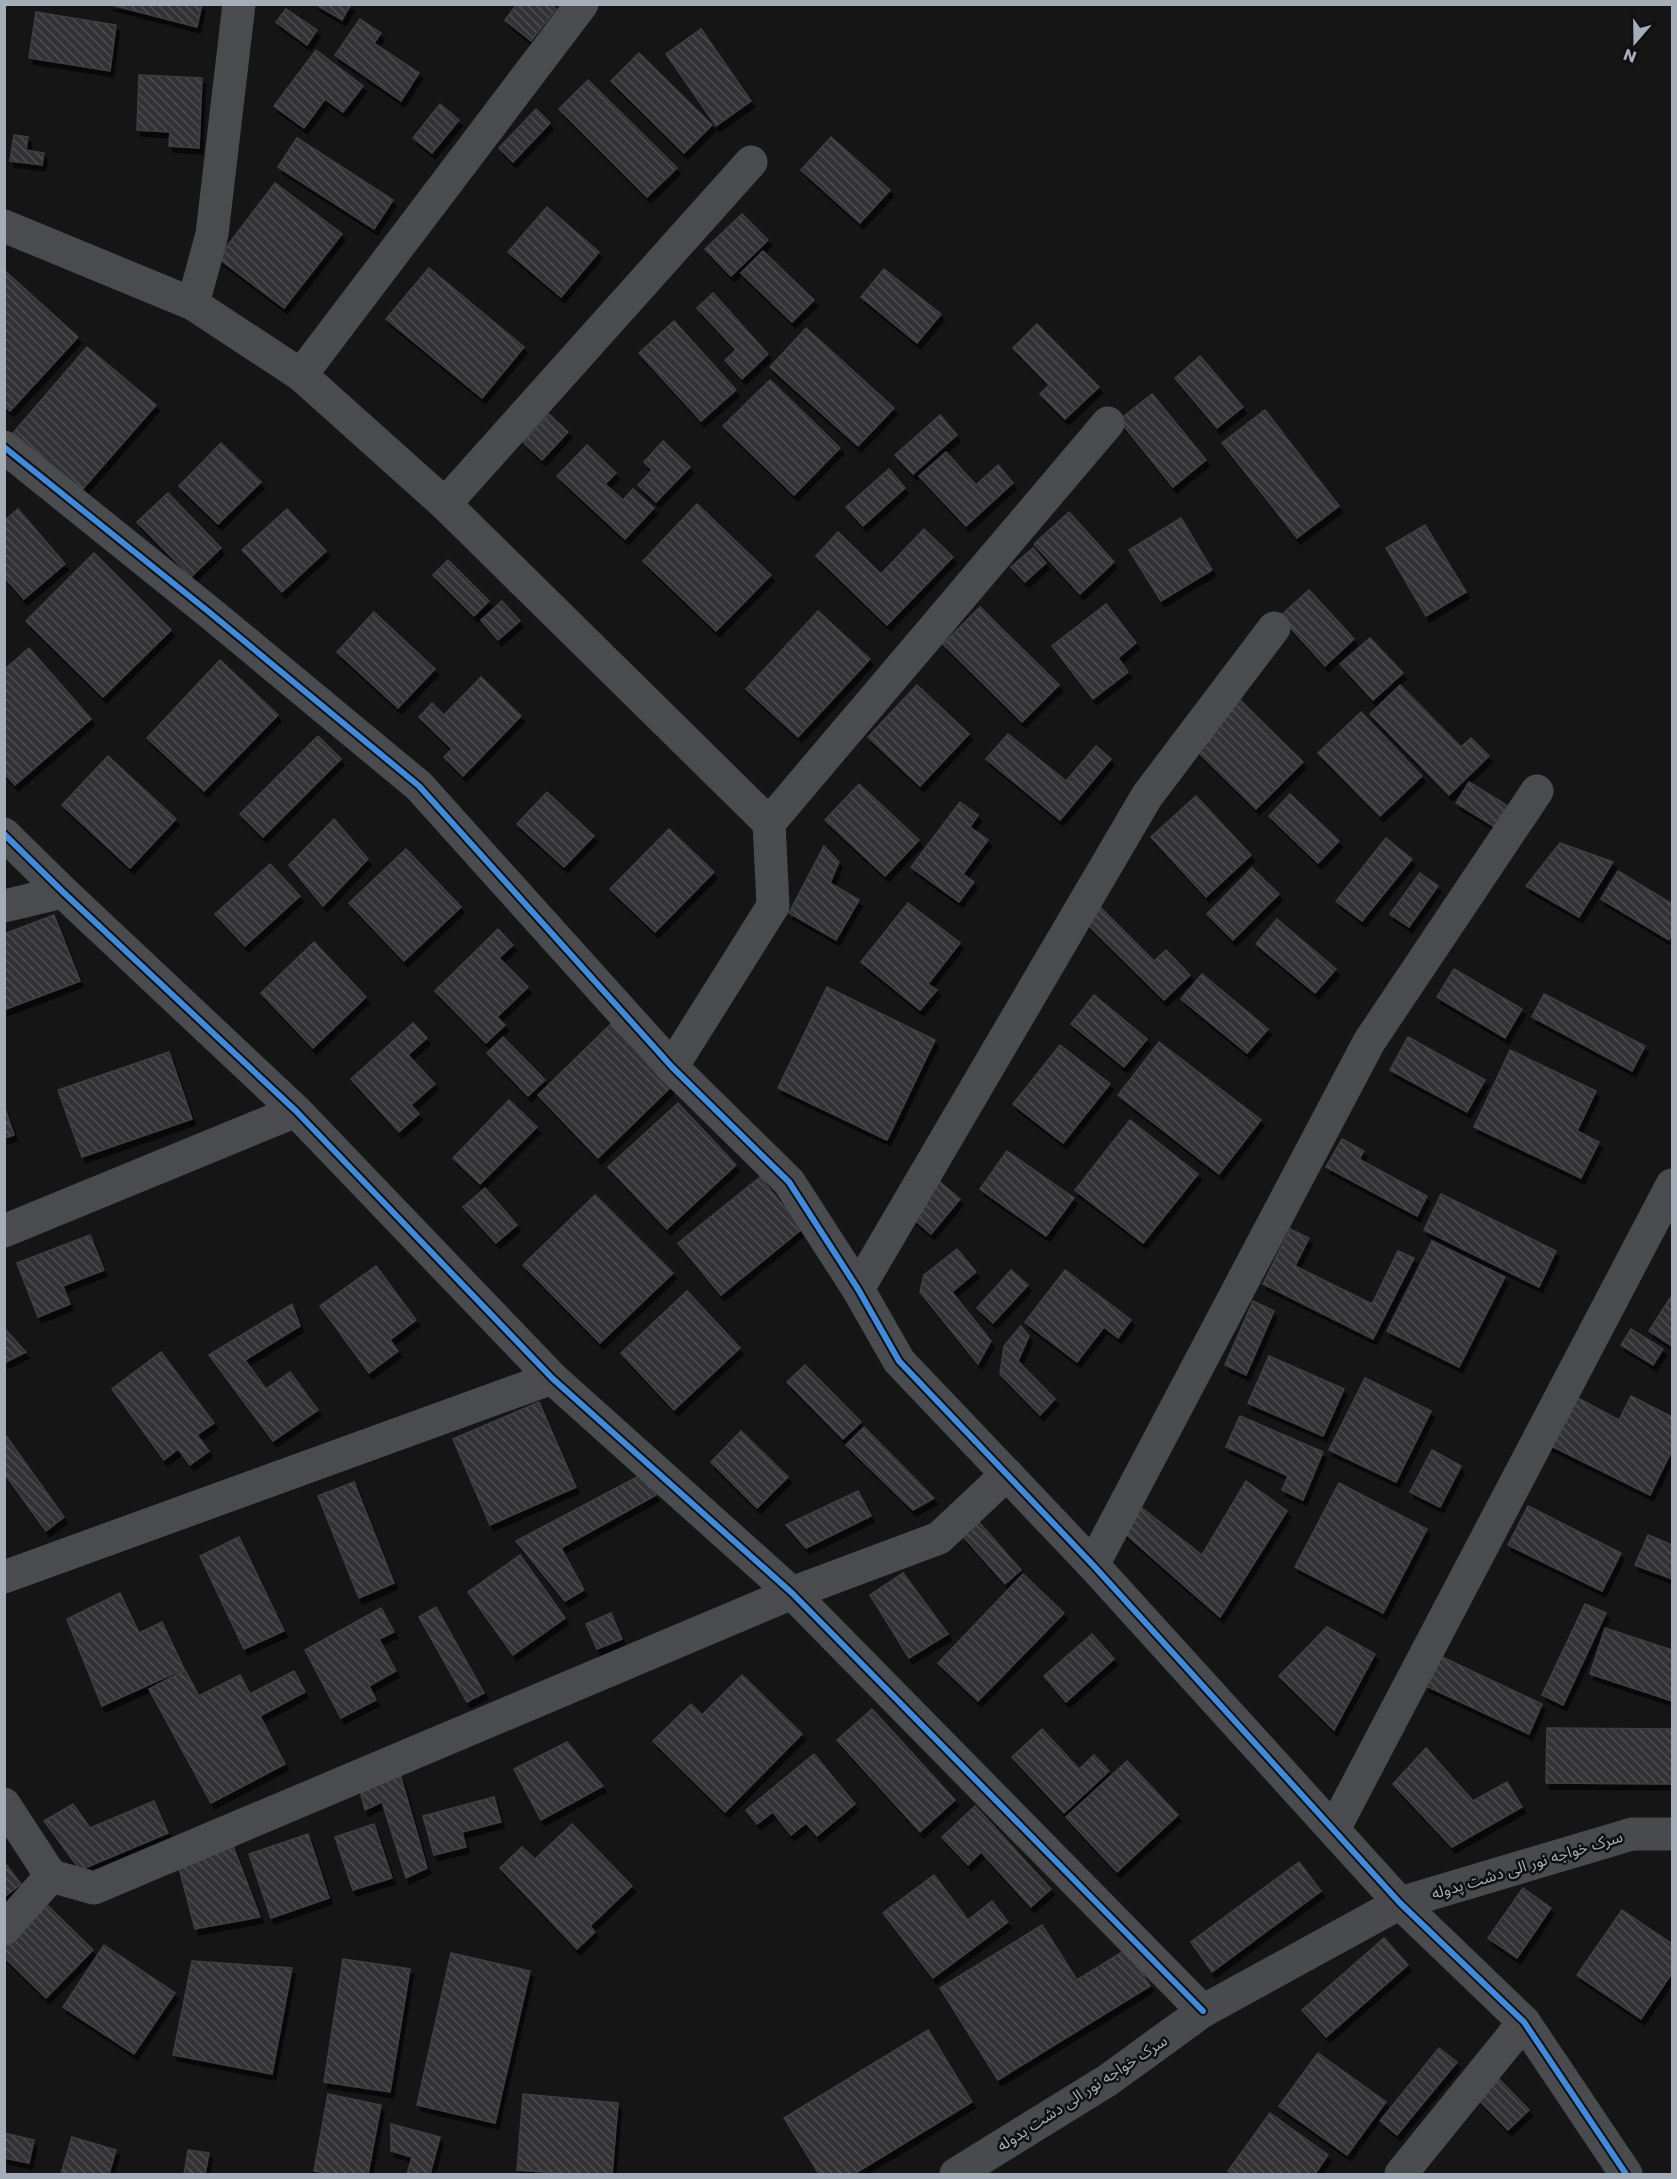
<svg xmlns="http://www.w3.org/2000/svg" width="1677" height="2179" viewBox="0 0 1677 2179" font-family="Poppins,'Noto Sans Arabic',sans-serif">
  <defs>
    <pattern id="building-back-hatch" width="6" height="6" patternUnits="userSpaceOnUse" patternTransform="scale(1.5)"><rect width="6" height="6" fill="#333335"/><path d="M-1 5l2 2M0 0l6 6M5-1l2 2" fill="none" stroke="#4e4e50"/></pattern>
    <filter id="shadow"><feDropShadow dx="3.5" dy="6" stdDeviation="0" flood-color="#0009"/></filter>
  </defs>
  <rect width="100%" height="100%" fill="#151515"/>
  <g fill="url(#building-back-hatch)" stroke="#3e3f42" stroke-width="1.5" filter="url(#shadow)">
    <path d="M108,4H202L197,27Z"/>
    <path d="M315,4H351L342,20Z"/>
    <path d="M517,4H550L556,9L531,41L505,20Z"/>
    <path d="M286,9L317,30L307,45L276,22Z"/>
    <path d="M36,12L116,25L110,71L29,58Z"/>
    <path d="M360,19L381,33L374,43L419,73L401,101L335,55Z"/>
    <path d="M701,29L751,101L716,126L666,54Z"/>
    <path d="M316,50L363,86L343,112L325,99L304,128L274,106Z"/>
    <path d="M639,53L712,125L684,153L611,81Z"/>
    <path d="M139,75L202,78L199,148L169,146L170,132L137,130Z"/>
    <path d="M588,80L677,168L647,197L559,109Z"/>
    <path d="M440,104L459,120L432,153L413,138Z"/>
    <path d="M536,109L550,123L513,162L499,148Z"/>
    <path d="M14,135L28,137L26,150L44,153L42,165L10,161Z"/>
    <path d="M831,137L890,190L860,223L801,170Z"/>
    <path d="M297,138L393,200L374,229L278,167Z"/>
    <path d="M275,183L342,234L284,308L218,258Z"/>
    <path d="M547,207L599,252L561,297L508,252Z"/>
    <path d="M742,214L768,240L731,276L705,249Z"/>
    <path d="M763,251L814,300L792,322L741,273Z"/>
    <path d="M429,268L524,347L482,398L386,319Z"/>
    <path d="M884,269L941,314L917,343L861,297Z"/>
    <path d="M4,270L78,337L10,411L4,406Z"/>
    <path d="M713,293L768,354L742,379L725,360L736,350L697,308Z"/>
    <path d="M674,321L736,390L701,421L639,353Z"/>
    <path d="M1037,324L1099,387L1065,419L1040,394L1049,385L1013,348Z"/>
    <path d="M806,328L894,408L858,446L770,367Z"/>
    <path d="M87,347L156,405L81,491L13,433Z"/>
    <path d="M1200,356L1243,407L1217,428L1175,378Z"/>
    <path d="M770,380L840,448L794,495L723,426Z"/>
    <path d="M1152,394L1206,460L1173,487L1119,420Z"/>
    <path d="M1265,410L1339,506L1297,538L1222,443Z"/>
    <path d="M549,414L568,432L542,460L523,442Z"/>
    <path d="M940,415L957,435L913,474L895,455Z"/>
    <path d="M663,441L690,467L656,502L638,485L652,470L644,462Z"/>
    <path d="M221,443L261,482L218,524L179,486Z"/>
    <path d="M587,445L616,473L605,484L623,500L633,489L654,508L625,539L557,476Z"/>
    <path d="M946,452L976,485L998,465L1013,483L966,526L919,476Z"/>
    <path d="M889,469L905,488L863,526L846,507Z"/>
    <path d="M168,493L221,548L191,577L137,522Z"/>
    <path d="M697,504L771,575L716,631L643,561Z"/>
    <path d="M18,509L65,564L24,599L4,577V521Z"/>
    <path d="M287,509L326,551L282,592L242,550Z"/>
    <path d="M1069,512L1114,562L1080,594L1034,544Z"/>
    <path d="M1181,518L1212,570L1161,601L1129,550Z"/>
    <path d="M1425,525L1466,592L1426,616L1386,548Z"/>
    <path d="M924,529L953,557L887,625L816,556L838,532L881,574Z"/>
    <path d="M1033,548L1046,563L1025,582L1011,567Z"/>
    <path d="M94,553L171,630L103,697L26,621Z"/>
    <path d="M448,560L489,601L474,616L433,575Z"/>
    <path d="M1309,590L1354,639L1325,666L1280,616Z"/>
    <path d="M502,601L520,621L498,640L481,620Z"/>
    <path d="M1106,604L1136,643L1118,658L1128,672L1093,699L1052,646Z"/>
    <path d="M980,607L1059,685L1022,722L943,644Z"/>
    <path d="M818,611L870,659L798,737L746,689Z"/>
    <path d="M374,612L435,669L398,708L337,652Z"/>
    <path d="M1370,638L1403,673L1373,700L1340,664Z"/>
    <path d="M29,648L91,719L15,785L4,773V670Z"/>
    <path d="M220,660L278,715L204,791L147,738Z"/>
    <path d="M481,677L521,716L463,776L444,757L452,749L419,717L432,703L444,715Z"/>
    <path d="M917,685L969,734L920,786L868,737Z"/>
    <path d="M1400,685L1461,747L1471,738L1489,756L1449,795L1370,714Z"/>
    <path d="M1239,699L1303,762L1256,809L1192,746Z"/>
    <path d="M1361,712L1422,776L1380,816L1318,753Z"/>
    <path d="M1008,734L1066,781L1096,746L1111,759L1060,820L986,759Z"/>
    <path d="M318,736L341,759L263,837L240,814Z"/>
    <path d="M108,756L176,819L130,868L62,805Z"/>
    <path d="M1469,782L1511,808L1498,829L1456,803Z"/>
    <path d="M859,784L919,840L885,876L825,820Z"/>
    <path d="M547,792L594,836L564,867L517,824Z"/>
    <path d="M1290,794L1339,841L1318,863L1269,816Z"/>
    <path d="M1196,796L1251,855L1206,897L1151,837Z"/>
    <path d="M960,802L978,815L970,827L988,840L963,874L974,882L959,902L911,867Z"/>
    <path d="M334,819L368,859L323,906L289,865Z"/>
    <path d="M669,829L714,872L655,932L610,889Z"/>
    <path d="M1386,838L1412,859L1362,921L1336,901Z"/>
    <path d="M1560,843L1613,862L1579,917L1526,886Z"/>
    <path d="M824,846L839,862L830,883L859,900L836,940L789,913Z"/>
    <path d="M406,849L461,907L404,961L349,903Z"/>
    <path d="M270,864L300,896L245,946L215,914Z"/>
    <path d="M1252,868L1279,894L1233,940L1207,914Z"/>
    <path d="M1618,871L1672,904V934L1669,940L1601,899Z"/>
    <path d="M1420,873L1438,886L1409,927L1390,914Z"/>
    <path d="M1095,902L1154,961L1166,950L1190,975L1164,1000L1080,917Z"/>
    <path d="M908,903L960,943L928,984L937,990L920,1010L861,962Z"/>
    <path d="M54,915L80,981L4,1010V934Z"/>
    <path d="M1277,919L1336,969L1315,993L1256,944Z"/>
    <path d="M498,929L513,945L499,958L528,987L497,1017L505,1025L486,1043L435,991Z"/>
    <path d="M314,942L366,997L313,1048L261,993Z"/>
    <path d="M1454,969L1522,1009L1505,1038L1437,997Z"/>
    <path d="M1202,974L1268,1029L1247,1053L1181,999Z"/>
    <path d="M827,987L935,1040L887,1140L778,1088Z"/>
    <path d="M1544,994L1645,1046L1632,1071L1532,1017Z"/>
    <path d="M1094,995L1147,1039L1124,1067L1071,1024Z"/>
    <path d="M618,1017L679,1079L598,1158L538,1095Z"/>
    <path d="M413,1023L427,1038L408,1055L435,1084L411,1105L419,1114L399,1132L351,1079Z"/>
    <path d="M503,1037L545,1080L528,1096L487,1053Z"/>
    <path d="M1408,1037L1485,1080L1467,1112L1390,1070Z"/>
    <path d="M1159,1042L1261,1120L1219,1174L1118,1095Z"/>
    <path d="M1060,1045L1110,1084L1063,1143L1013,1104Z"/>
    <path d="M1510,1050L1596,1091L1577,1131L1599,1142L1581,1178L1474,1127Z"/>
    <path d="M169,1052L192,1119L82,1157L58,1090Z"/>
    <path d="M509,1100L537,1127L480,1184L453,1158Z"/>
    <path d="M678,1103L736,1165L667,1229L608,1167Z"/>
    <path d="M4,1106L14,1135L4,1138Z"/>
    <path d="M1130,1120L1198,1174L1143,1243L1075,1190Z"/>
    <path d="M1342,1139L1364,1151L1359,1159L1427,1196L1417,1216L1326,1167Z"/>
    <path d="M1007,1151L1074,1198L1046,1236L980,1189Z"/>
    <path d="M933,1176L960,1199L931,1234L904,1211Z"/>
    <path d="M760,1177L802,1229L721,1295L678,1243Z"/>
    <path d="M485,1188L517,1225L496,1243L463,1207Z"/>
    <path d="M1441,1194L1556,1251L1539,1287L1424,1230Z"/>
    <path d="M595,1195L673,1273L600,1343L523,1265Z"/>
    <path d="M1290,1229L1309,1238L1295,1266L1372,1304L1398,1251L1414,1258L1373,1339L1263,1284Z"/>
    <path d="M90,1235L104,1270L63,1286L70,1304L38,1317L17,1263Z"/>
    <path d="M1432,1241L1505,1277L1459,1367L1387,1331Z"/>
    <path d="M957,1249L976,1272L952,1292L991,1341L978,1364L920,1292L924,1275Z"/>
    <path d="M376,1266L416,1320L390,1340L398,1351L369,1373L320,1306Z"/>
    <path d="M1011,1270L1028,1285L993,1323L977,1308Z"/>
    <path d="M1065,1270L1131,1320L1118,1338L1104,1327L1077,1362L1025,1322Z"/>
    <path d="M687,1291L740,1348L674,1410L621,1353Z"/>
    <path d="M1672,1295V1346L1649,1331Z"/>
    <path d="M1253,1301L1274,1311L1246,1375L1225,1365Z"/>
    <path d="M292,1304L300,1326L245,1360L266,1389L290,1372L318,1410L273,1441L209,1355Z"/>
    <path d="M1021,1326L1029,1336L1018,1361L1055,1399L1040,1415L1000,1374L1004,1346Z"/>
    <path d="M4,1328L26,1352L4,1363Z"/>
    <path d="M1631,1329L1663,1349L1653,1365L1621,1345Z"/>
    <path d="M161,1352L214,1423L197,1435L209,1451L190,1465L178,1449L164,1460L112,1389Z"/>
    <path d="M1269,1356L1344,1389L1323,1436L1248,1403Z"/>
    <path d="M805,1365L861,1422L843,1439L787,1382Z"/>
    <path d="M1365,1378L1431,1411L1396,1482L1329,1450Z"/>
    <path d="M1572,1395L1619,1420L1631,1396L1672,1417V1450L1650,1495L1547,1444Z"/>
    <path d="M539,1402L576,1487L490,1525L453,1439Z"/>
    <path d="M1240,1416L1323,1452L1303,1500L1282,1490L1288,1476L1226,1447Z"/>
    <path d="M864,1427L934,1498L913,1510L846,1445Z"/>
    <path d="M741,1431L788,1477L757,1508L711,1462Z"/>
    <path d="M4,1433L64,1517L46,1531L4,1473Z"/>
    <path d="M1432,1450L1461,1466L1440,1507L1410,1492Z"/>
    <path d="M639,1476L656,1495L561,1548L584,1590L565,1601L516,1541Z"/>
    <path d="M1246,1481L1287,1511L1220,1617L1122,1531L1142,1508L1202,1555Z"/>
    <path d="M354,1482L394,1583L359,1598L318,1496Z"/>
    <path d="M1339,1483L1427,1529L1383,1613L1295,1567Z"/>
    <path d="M858,1491L871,1516L806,1548L786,1525Z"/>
    <path d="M1528,1506L1621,1553L1602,1591L1508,1545Z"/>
    <path d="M978,1521L1021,1570L1005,1584L962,1535Z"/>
    <path d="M1648,1535L1672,1545V1579L1635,1565Z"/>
    <path d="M239,1537L284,1631L244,1649L200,1556Z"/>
    <path d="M520,1555L565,1618L513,1655L468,1592Z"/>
    <path d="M903,1573L948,1634L909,1658L870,1595Z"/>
    <path d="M1023,1574L1064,1613L978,1701L938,1663Z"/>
    <path d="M120,1593L139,1633L162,1622L184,1669L102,1706L67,1619Z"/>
    <path d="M1585,1604L1606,1613L1563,1705L1542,1695Z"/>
    <path d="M436,1607L484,1693L467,1702L419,1617Z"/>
    <path d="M381,1608L394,1632L379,1639L396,1671L369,1686L376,1700L341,1718L305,1650Z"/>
    <path d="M611,1613L622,1639L597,1649L586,1624Z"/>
    <path d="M1327,1627L1375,1654L1334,1730L1279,1676Z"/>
    <path d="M1605,1628L1672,1650V1701L1590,1674Z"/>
    <path d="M1092,1634L1114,1659L1066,1702L1044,1676Z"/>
    <path d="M1440,1656L1542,1704L1529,1734L1426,1686Z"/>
    <path d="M185,1670L199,1696L240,1675L250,1694L294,1671L305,1692L260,1716L285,1764L211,1803L149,1689Z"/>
    <path d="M742,1675L802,1734L725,1812L653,1741L691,1704L702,1715Z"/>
    <path d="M872,1709L955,1800L920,1832L837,1740Z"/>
    <path d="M1547,1728L1672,1729V1784L1546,1783Z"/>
    <path d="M1042,1729L1079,1769L1094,1755L1109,1771L1064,1813L1012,1757Z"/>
    <path d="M567,1742L603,1786L541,1820L514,1769Z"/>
    <path d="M1426,1748L1473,1801L1507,1782L1522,1807L1452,1847L1393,1784Z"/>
    <path d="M814,1754L855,1804L817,1836L806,1823L791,1835L773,1812L757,1824L746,1810Z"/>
    <path d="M1127,1761L1178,1815L1117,1872L1066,1817Z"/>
    <path d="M400,1774L427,1868L406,1878L382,1802L365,1810L359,1787Z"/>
    <path d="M494,1797L501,1822L462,1832L466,1847L434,1855L423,1816Z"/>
    <path d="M154,1801L168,1833L80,1870L44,1821L73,1804L90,1828Z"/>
    <path d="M975,1806L1051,1889L1031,1907L981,1852L968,1865L942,1837Z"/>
    <path d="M374,1824L392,1878L353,1890L335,1837Z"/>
    <path d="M572,1824L632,1886L590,1926L595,1932L577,1949L500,1868L522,1847L535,1859Z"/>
    <path d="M308,1834L329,1898L271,1918L249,1854Z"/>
    <path d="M232,1843L260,1917L195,1929L179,1868Z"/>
    <path d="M4,1862L21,1884L4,1897Z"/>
    <path d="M1299,1862L1321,1891L1212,1972L1191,1942Z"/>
    <path d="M934,1875L968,1920L992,1901L1008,1922L933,1978L883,1913Z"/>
    <path d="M1523,1888L1551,1908L1517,1958L1488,1938Z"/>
    <path d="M40,1898L93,1950L46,1998L4,1957V1935Z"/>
    <path d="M1622,1910L1672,1944V1973L1641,2019L1577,1975Z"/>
    <path d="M1042,1925L1077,1980L1127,1949L1150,1986L998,2080L940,1988Z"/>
    <path d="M1384,1938L1408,1965L1326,2037L1302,2010Z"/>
    <path d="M104,1945L175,1993L134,2054L63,2007Z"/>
    <path d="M451,1953L530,1971L495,2123L417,2105Z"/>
    <path d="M343,1959L410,1969L390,2092L324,2082Z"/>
    <path d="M192,1961L292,1968L272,2074L173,2055Z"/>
    <path d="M928,2030L972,2102L854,2174H819L784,2118Z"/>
    <path d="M1439,2048L1457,2062L1397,2135L1380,2121Z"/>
    <path d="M1318,2053L1386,2102L1347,2155L1279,2106Z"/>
    <path d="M1496,2076L1529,2110L1508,2130L1475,2096Z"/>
    <path d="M328,2094L381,2105L368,2174H331L314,2171Z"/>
    <path d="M523,2094L618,2103L612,2174H572L517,2170Z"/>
    <path d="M1270,2113L1328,2155L1315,2174H1233L1228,2171Z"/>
    <path d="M391,2124L440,2137L430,2174H407L412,2157L391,2151Z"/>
    <path d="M4,2133L34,2140L29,2163L4,2158Z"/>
    <path d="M72,2137L116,2150L109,2174H61Z"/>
    <path d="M188,2150L209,2153L205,2174H184Z"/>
  </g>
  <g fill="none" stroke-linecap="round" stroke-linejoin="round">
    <g stroke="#494b4e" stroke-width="33">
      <path d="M4,226L193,304L301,375L445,504L769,823L773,906L672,1067"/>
      <path d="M193,304L212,234L239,4"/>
      <path d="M301,375L582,4"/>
      <path d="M4,447L209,612L419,786L672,1067L789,1182L858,1289L899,1361L1093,1565L1400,1903L1524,2022L1626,2174"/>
      <path d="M445,504L751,162"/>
      <path d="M769,823L1108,423"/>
      <path d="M4,834L63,892L296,1111L552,1378L792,1593L1203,2011"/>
      <path d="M4,906L63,892"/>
      <path d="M4,1231L296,1111"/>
      <path d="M858,1289L1147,796L1274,628"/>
      <path d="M1093,1565L1369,1042L1537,791"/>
      <path d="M4,1577L552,1378"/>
      <path d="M4,1804L51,1876L94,1888L792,1593L939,1538L1007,1474"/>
      <path d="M1334,1829L1672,1185"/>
      <path d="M4,1929L51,1876"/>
      <path d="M1401,2174L1524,2022"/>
    </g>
    <path stroke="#484a4d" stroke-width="33" d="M956,2174L1108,2080L1203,2011L1400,1903L1632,1834H1672"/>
    <g stroke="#0f0f11" stroke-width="10">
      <g id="cycleway">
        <path d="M4,447L209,612L419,786L672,1067L789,1182L858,1289L899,1361L1093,1565L1400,1903L1524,2022L1626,2174"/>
        <path d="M4,834L63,892L296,1111L552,1378L792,1593L1203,2011"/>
      </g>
    </g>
    <use href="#cycleway" stroke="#408adc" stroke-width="6"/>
  </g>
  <g text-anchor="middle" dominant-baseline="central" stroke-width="5" stroke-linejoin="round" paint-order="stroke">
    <g font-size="16" fill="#a5adb8" stroke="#0f0f11">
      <text transform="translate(1527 1865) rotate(-17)">سرک خواجه نور الی دشت پدوله</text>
      <text transform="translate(1082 2093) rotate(-33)">سرک خواجه نور الی دشت پدوله</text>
    </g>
  </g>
  <rect width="1677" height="2179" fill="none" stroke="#a5adb8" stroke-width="12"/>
  <g transform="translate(1635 42) rotate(200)" stroke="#0f0f11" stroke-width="4.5" paint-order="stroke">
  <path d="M0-4.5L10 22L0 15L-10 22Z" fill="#a5adb8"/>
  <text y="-9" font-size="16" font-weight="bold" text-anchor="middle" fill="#a5adb8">N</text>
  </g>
</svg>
